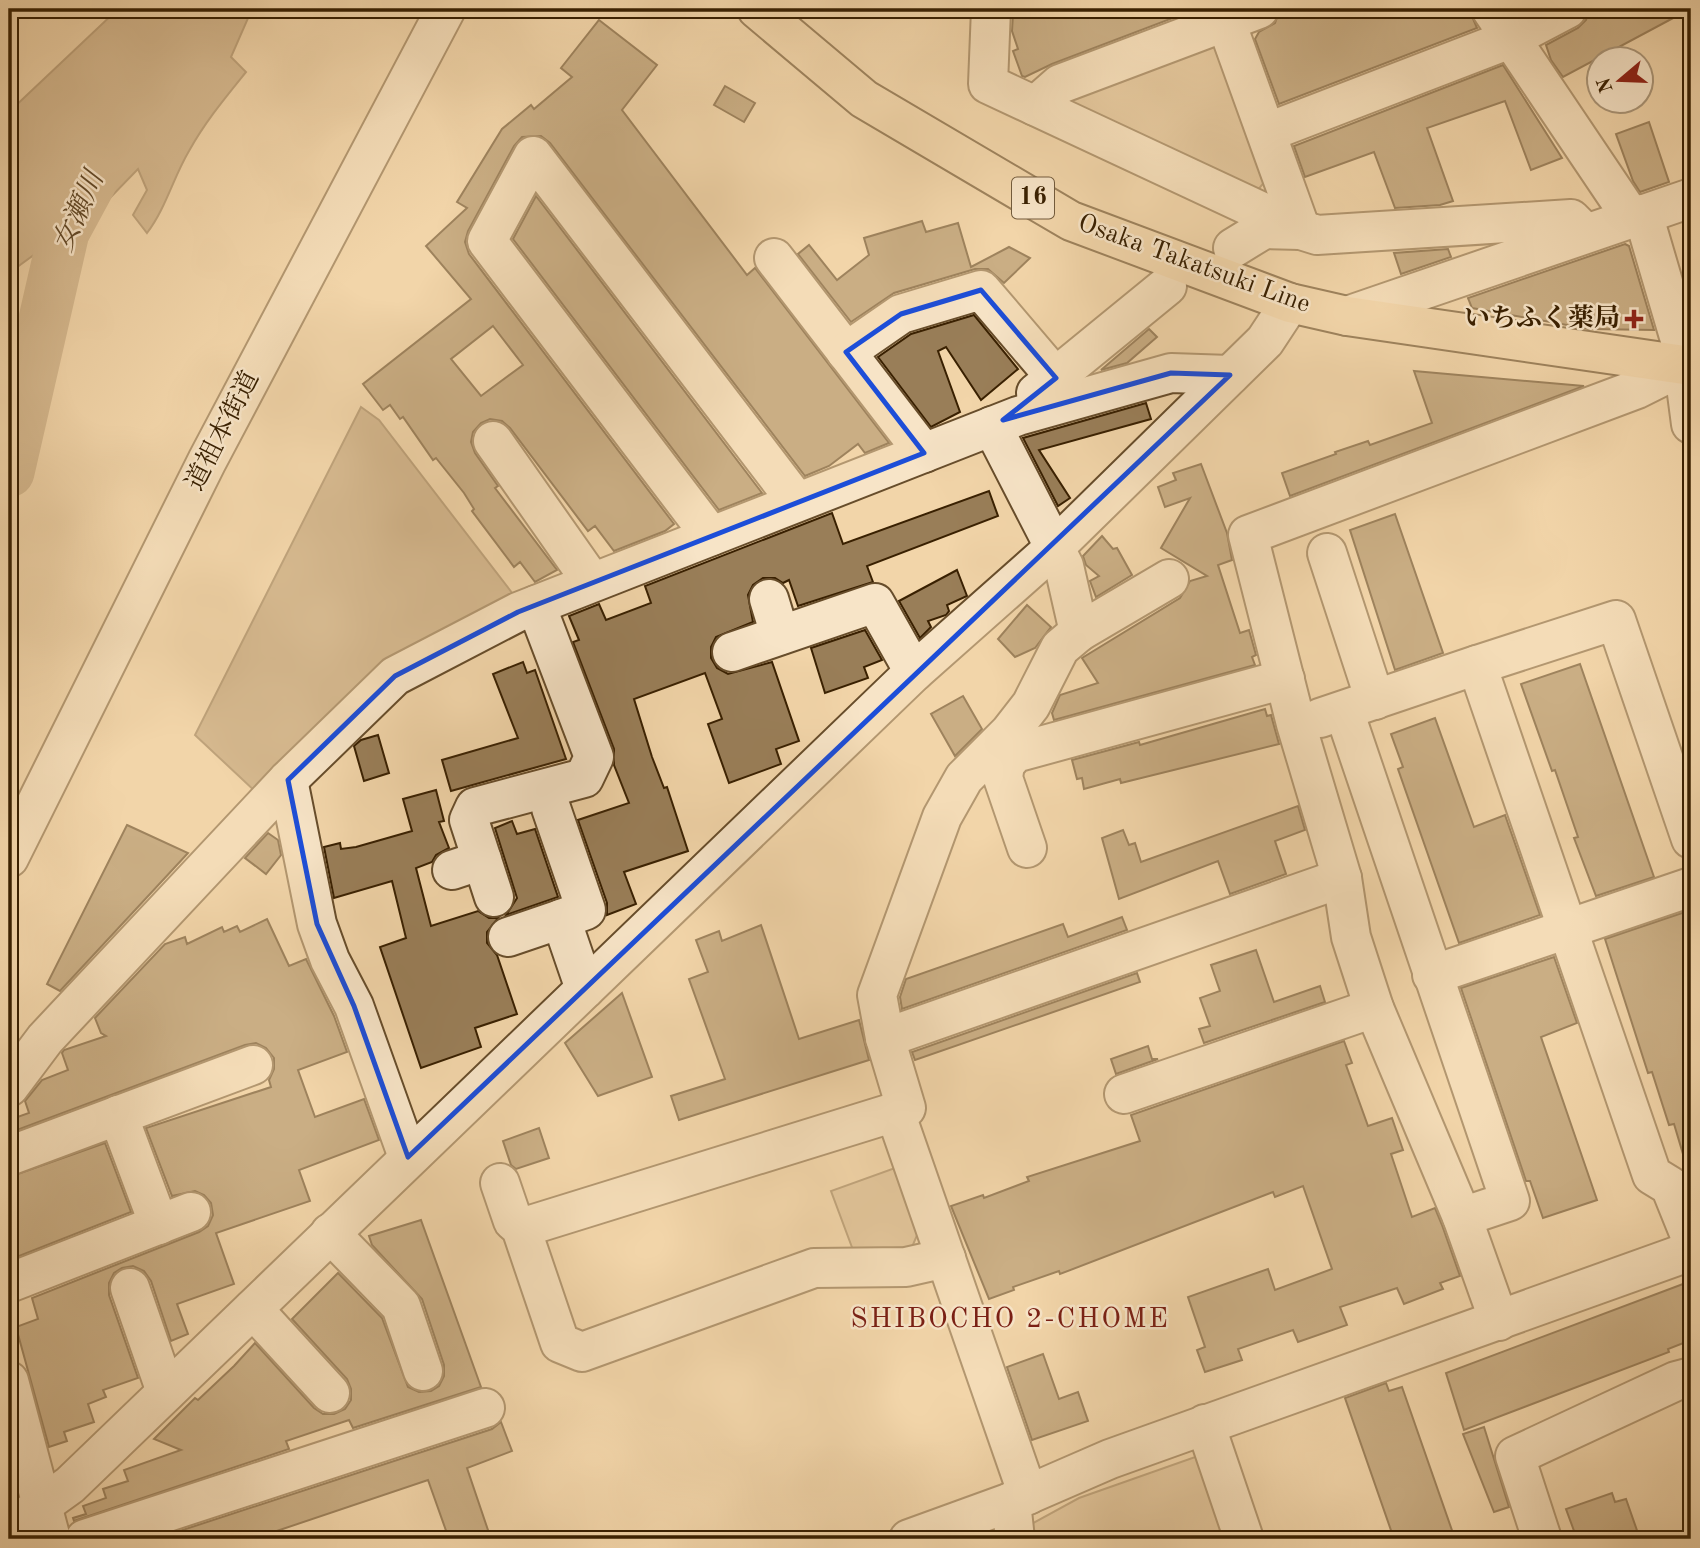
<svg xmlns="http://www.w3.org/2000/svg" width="1700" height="1548" viewBox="0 0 1700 1548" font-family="'Old Standard TT','Noto Serif JP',serif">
  <rect width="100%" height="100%" fill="#f2d5a9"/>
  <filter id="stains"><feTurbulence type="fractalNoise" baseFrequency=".00286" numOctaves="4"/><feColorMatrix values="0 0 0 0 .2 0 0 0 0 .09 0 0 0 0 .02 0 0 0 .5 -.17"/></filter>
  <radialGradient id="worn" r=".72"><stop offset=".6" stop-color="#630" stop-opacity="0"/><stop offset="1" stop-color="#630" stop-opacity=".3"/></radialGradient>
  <g fill="#d3b68c" stroke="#866b46" stroke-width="2">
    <path d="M1218,42L1271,174L1257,191L1068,103L1069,91Z"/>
    <path d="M895,1168L918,1233L912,1247L853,1250L831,1191Z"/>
    <path d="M1198,1456L1227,1539H1028L1026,1527L1079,1498Z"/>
  </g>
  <g fill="#b39770" stroke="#826744" stroke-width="2">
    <path d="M118,9H252L231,57L246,72C225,98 205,122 189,151C173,178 166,208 147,233L133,215L147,190L138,169L105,203L9,273V112Z"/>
    <path d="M361,407L379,420L516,598L257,793L195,735Z"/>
  </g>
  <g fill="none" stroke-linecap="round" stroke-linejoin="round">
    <path stroke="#b39770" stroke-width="51" d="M9,472L64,232L97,171"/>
  </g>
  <g fill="#997e58" stroke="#392001" stroke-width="2" fill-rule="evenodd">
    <path d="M1027,9H1170L1173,18L1052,64L1025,77L1022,76L1013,51L1018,49L1012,31L1013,14Z"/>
    <path d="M1280,9H1469L1477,28L1279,104L1255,39L1259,32L1275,23Z"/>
    <path d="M1589,9H1690L1563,77L1551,60L1546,45L1578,28L1586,20Z"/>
    <path d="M599,20L657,65L622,110L747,275L755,268L889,443L865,453L858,444L829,466L805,476L550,143L541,136L522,137L514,146L468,231L465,242L469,254L674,524L665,531L614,551L595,526L588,531L510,428L502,421L490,419L481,423L473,432L471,442L475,453L498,486L495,488L557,570L535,582L520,562L514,567L472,511L474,509L464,493L436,458L433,460L403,417L400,419L390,405L383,410L363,384L471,299L426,246L467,208L457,202L502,129L531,105L534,109L572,77L561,68ZM493,326L523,365L481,396L451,359Z"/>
    <path d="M1503,65L1562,158L1531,170L1505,101L1427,128L1453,201L1440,205L1395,208L1374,152L1305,177L1294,146Z"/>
    <path d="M725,86L755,103L744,122L714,105Z"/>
    <path d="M1649,122L1669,182L1640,192L1633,181L1616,134Z"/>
    <path d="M536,196L762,493L719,510L513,239Z"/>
    <path d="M922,221L926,232L958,223L971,267L1009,247L1030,258L1004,283L988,269H975L894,293L851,322L798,254L809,245L837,280L869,255L864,238Z"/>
    <path d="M1625,244L1629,246L1654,330L1589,329L1472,308L1468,298Z"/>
    <path d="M1448,249L1451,257L1401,274L1394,253Z"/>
    <path d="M974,315L1018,369L981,400L946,347L938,351L960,412L931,427L878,357L911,334Z"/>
    <path d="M1149,329L1157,337L1127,363L1101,370Z"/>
    <path d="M1414,371L1584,386L1290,496L1282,473L1336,454L1335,452L1368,441L1370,445L1432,423Z"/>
    <path d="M1146,403L1151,419L1039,450L1070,498L1058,506L1023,438Z"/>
    <path d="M1201,464L1227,533L1232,560L1218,565L1240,633L1249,630L1256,655L1252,657L1255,665L1054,720L1052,713L1060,695L1098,683L1082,658L1180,598L1190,581L1207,576L1161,548L1190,498L1165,507L1158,487L1176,480L1173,473Z"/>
    <path d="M989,491L998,516L867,566L873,582L798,606L789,580L783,583L775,578H763L753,585L748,595L753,622L716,637L711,647V658L717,668L728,674L772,662L799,741L776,749L781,764L729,783L708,724L722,719L705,673L634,699L652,757L664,788L667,787L688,851L624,872L636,904L607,915V903L578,820L629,803L614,765V749L573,642L579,640L569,616L599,604L606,620L651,603L645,586L832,513L843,544Z"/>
    <path d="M1395,514L1443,653L1395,670L1350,530Z"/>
    <path d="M1102,536L1113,549L1117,548L1132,575L1096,597L1090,581L1099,576L1086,565L1083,556Z"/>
    <path d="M957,570L967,596L947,605L949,611L946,615L928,621L931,627L920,638L899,601Z"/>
    <path d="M1027,605L1051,627L1035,648L1015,657L998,639Z"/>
    <path d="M865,630L882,660L864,667L868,678L825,693L811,648Z"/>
    <path d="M523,662L527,673L535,670L566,759L451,791L442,760L518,738L493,674Z"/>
    <path d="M1580,664L1654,877L1596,896L1574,838L1578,837L1555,770L1552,771L1521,684Z"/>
    <path d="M963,696L982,729L955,756L931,714Z"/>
    <path d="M1265,709L1267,716L1271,715L1279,744L1121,783L1120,779L1084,789L1082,778L1077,779L1072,760L1139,742L1140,745Z"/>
    <path d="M1435,718L1474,827L1505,815L1540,915L1459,943L1398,769L1403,767L1391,734Z"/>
    <path d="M378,735L389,773L364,781L354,746L361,740Z"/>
    <path d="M436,790L444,821L439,822L449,848L436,855L432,862L416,868L431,926L478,911L489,918H498L487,932V943L497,955L517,1014L475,1028L481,1047L421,1068L380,947L406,938L392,881L334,898L324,847L340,843L341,849L356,847L412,831L403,799Z"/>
    <path d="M1298,806L1305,830L1275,841L1286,874L1230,894L1218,861L1119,899L1102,838L1123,830L1129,845L1135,843L1141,862Z"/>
    <path d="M512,821L517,834L535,829L558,897L506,915L517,898L495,828Z"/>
    <path d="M127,825L188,853L60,991L47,984Z"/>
    <path d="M268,833L278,840L281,855L266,874L245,858Z"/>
    <path d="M1691,910V1163L1686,1164L1674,1124L1669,1125L1652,1072L1648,1073L1605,939Z"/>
    <path d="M1122,917L1127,930L902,1009L900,997L906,979L1063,924L1068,937Z"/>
    <path d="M267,919L289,966L306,959L334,1016L347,1052L298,1070L315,1117L364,1099L379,1140L299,1170L310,1201L216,1233L234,1284L177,1304L188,1334L171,1341L151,1281L144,1271L133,1266L122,1268L114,1273L109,1283V1295L138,1378L103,1390L106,1397L88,1404L94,1422L64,1432L67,1441L49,1447L16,1327L38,1319L32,1298L199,1232L208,1226L213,1215L211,1203L204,1195L195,1191L172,1196L146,1128L271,1087L269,1080L274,1069V1058L266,1048L256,1043L245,1045L9,1133V1120L29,1113L25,1101L42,1080L68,1070L62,1053L64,1050L106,1036L101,1033L95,1018L165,944L185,937L187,944L222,927L224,932L237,926L240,932Z"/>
    <path d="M761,925L799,1039L859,1020L869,1060L679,1120L671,1096L725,1079L689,979L708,972L696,940L719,931L722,941Z"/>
    <path d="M1256,950L1274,1002L1320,986L1325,1002L1204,1043L1199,1029L1210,1026L1200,998L1220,991L1211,965Z"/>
    <path d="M1554,957L1577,1023L1541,1037L1597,1200L1543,1218L1530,1181H1526L1461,988Z"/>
    <path d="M1137,973L1140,982L915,1060L912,1052Z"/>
    <path d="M622,993L652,1077L598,1096L565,1043Z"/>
    <path d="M1344,1041L1352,1063L1346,1065L1368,1126L1392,1118L1403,1150L1391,1154L1412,1217L1435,1208L1442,1225L1460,1276L1440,1283L1443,1289L1404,1304L1397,1288L1340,1307L1347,1325L1298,1342L1293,1330L1238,1349L1242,1360L1205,1372L1197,1350L1205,1347L1188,1297L1268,1269L1275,1290L1332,1269L1303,1186L1275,1197L1273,1192L1060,1274L1059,1271L1013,1287L1014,1290L989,1299L951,1206L983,1195L984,1198L1029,1181L1027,1177L1140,1141L1131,1115Z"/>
    <path d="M1148,1046L1152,1059H1158L1116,1074L1111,1059Z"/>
    <path d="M539,1128L549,1158L516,1169L511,1165L503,1141Z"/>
    <path d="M105,1143L131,1212L9,1260V1177Z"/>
    <path d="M421,1220L481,1387L353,1428L349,1420L286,1441L289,1449L74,1521L73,1518L86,1514L83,1506L106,1498L103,1489L128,1481L124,1470L181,1450L154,1439L195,1398L198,1400L234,1366L255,1343L314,1408L323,1414H334L345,1409L351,1400V1389L347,1379L292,1319L338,1273L382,1318L408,1387L419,1392L431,1391L439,1386L444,1376V1365L422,1299L372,1245L369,1236Z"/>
    <path d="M1691,1281V1340L1668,1349L1669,1352L1464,1430L1446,1373Z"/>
    <path d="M1043,1354L1059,1399L1078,1392L1088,1421L1032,1440L1007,1367Z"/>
    <path d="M1386,1383L1389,1391L1402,1387L1455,1539H1394L1345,1398Z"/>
    <path d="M501,1422L512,1451L467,1468L491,1539H449L428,1480L253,1539H155L492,1429Z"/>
    <path d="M1484,1427L1509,1507L1494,1512L1463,1434Z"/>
    <path d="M1612,1493L1615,1502L1626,1499L1640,1539H1577L1566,1509Z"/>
  </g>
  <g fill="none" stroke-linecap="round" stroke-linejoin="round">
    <g stroke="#674d2b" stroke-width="42">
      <g id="minor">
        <path d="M991,9L988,84L1260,211L1264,229L1301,230L1317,235L1571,219L1585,233"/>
        <path d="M1491,9L1631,217"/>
        <path d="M1226,22L1301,230"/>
        <path d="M1035,106L1060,84L1259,9"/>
        <path d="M1268,132L1510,39L1567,9"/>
        <path d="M1643,214L1680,340L1691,424"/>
        <path d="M1233,248L1264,229"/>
        <path d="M774,258L924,453"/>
        <path d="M1347,316L1691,198"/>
        <path d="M846,352L901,314L981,290L1056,378"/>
        <path d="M1036,393L1167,286"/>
        <path d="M992,426L1064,566L1079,632"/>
        <path d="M493,441L592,582"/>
        <path d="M711,536L487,241L533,156L797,502"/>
        <path d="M1327,553L1375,700"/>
        <path d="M769,599L780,635"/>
        <path d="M732,652L875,603L914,672"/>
        <path d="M1344,711L1510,1201L1462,1217"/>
        <path d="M1320,718L1477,665"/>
        <path d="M288,780L317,924L330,960L354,1006L408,1157"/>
        <path d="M551,808L586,910L561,919L585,989"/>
        <path d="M1691,839L1616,620L1477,665L1652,1175L1670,1186L1691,1238"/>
        <path d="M1027,848L1003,778L1005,764L1015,753L1285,679"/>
        <path d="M9,858L207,461L446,9"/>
        <path d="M452,870L482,860"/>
        <path d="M494,897L469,820L475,807L584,778L594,757L536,605"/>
        <path d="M508,937L561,919"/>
        <path d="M1432,975L1691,887"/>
        <path d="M885,1038L1342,878"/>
        <path d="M9,1087L45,1039L288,780L395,676L518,612L1018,416L1171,373L1230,375"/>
        <path d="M1124,1094L1374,1008"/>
        <path d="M118,1115L159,1225"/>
        <path d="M9,1156L253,1065"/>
        <path d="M500,1183L513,1221L521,1228L560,1343L582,1352L814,1268L906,1267L946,1258"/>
        <path d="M521,1228L895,1112"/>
        <path d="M330,1233L401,1306L423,1371"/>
        <path d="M9,1283L191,1212"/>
        <path d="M130,1288L166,1392"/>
        <path d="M253,1309L330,1393"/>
        <path d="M1499,1321L1462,1217L1374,1008L1351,937L1342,878L1296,724L1248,535L1637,389L1681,367"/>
        <path d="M9,1381L51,1539"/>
        <path d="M1205,1424L1244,1539"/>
        <path d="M1028,1495L895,1112L906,1108L885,1038L877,995L942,817L964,778L1010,732L1031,705L1060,648L1079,632L1169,579"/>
        <path d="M1011,1502L1015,1539"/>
        <path d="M9,1529L70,1485L914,672L1055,547L1265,341L1290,303"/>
        <path d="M85,1539L485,1408"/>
        <path d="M909,1539L1011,1502L1110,1459L1691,1251"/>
        <path d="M1542,1539L1515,1456L1676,1381L1691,1377"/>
      </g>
    </g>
    <g stroke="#392001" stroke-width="42">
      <path id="major" d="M757,9L864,99L1071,221L1290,303L1347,316L1691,366"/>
    </g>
    <use href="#minor" stroke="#f7e4c7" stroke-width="38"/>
    <use href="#major" stroke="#f2d5a9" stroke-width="38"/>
  </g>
  <path d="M0 0H1700V1548H0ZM981,290L1056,378L1003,420L1171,373L1230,375L408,1157L354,1006L317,924L288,780L395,676L518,612L924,453L846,352L901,314Z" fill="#f2d5a9" fill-opacity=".55" fill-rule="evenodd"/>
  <path fill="none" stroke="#1d4ed8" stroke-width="5" stroke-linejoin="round" d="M981,290L1056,378L1003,420L1171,373L1230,375L408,1157L354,1006L317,924L288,780L395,676L518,612L924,453L846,352L901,314Z"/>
  <path fill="#8f2418" stroke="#f7e4c7" stroke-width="2.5" d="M1630.5 308.5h7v7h7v7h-7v7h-7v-7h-7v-7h7z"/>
  <g text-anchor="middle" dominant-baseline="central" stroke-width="5" stroke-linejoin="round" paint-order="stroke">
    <rect fill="#f7e4c7" stroke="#725b3c" stroke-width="2" x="1012" y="177.5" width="42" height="41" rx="5"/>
    <g font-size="24" font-weight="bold" fill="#392001">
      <text x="1033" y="198">16</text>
    </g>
    <g font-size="26" fill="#392001" stroke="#f7e4c7">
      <text transform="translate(1194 264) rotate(20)">Osaka Takatsuki Line</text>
      <text transform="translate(223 431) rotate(-63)">道祖本街道</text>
    </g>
    <g font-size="26" font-weight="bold" fill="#392001" stroke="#f7e4c7" text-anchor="end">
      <text x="1620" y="319">いちふく薬局</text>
    </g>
    <g font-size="28" font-style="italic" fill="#644a28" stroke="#f7e4c7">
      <text transform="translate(80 212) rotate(-66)">女瀬川</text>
    </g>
    <g font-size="28" letter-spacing="2" fill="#7a1f14" stroke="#f7e4c7">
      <text x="1010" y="1320">SHIBOCHO 2-CHOME</text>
    </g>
  </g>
  <rect width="1700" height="1548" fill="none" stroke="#f2d5a9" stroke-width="35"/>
  <rect x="10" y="10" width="1679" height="1527" fill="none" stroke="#392001" stroke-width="3.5"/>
  <rect x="18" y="18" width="1665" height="1513" fill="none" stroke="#392001" stroke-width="2"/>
  <g transform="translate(1620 80) rotate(251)"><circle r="33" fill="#f7e4c7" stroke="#ab9678" stroke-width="2"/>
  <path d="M0-5L12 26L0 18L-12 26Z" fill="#8f2418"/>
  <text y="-10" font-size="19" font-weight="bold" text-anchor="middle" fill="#392001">N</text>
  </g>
  <rect width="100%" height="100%" filter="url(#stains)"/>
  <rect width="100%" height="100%" fill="url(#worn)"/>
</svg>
